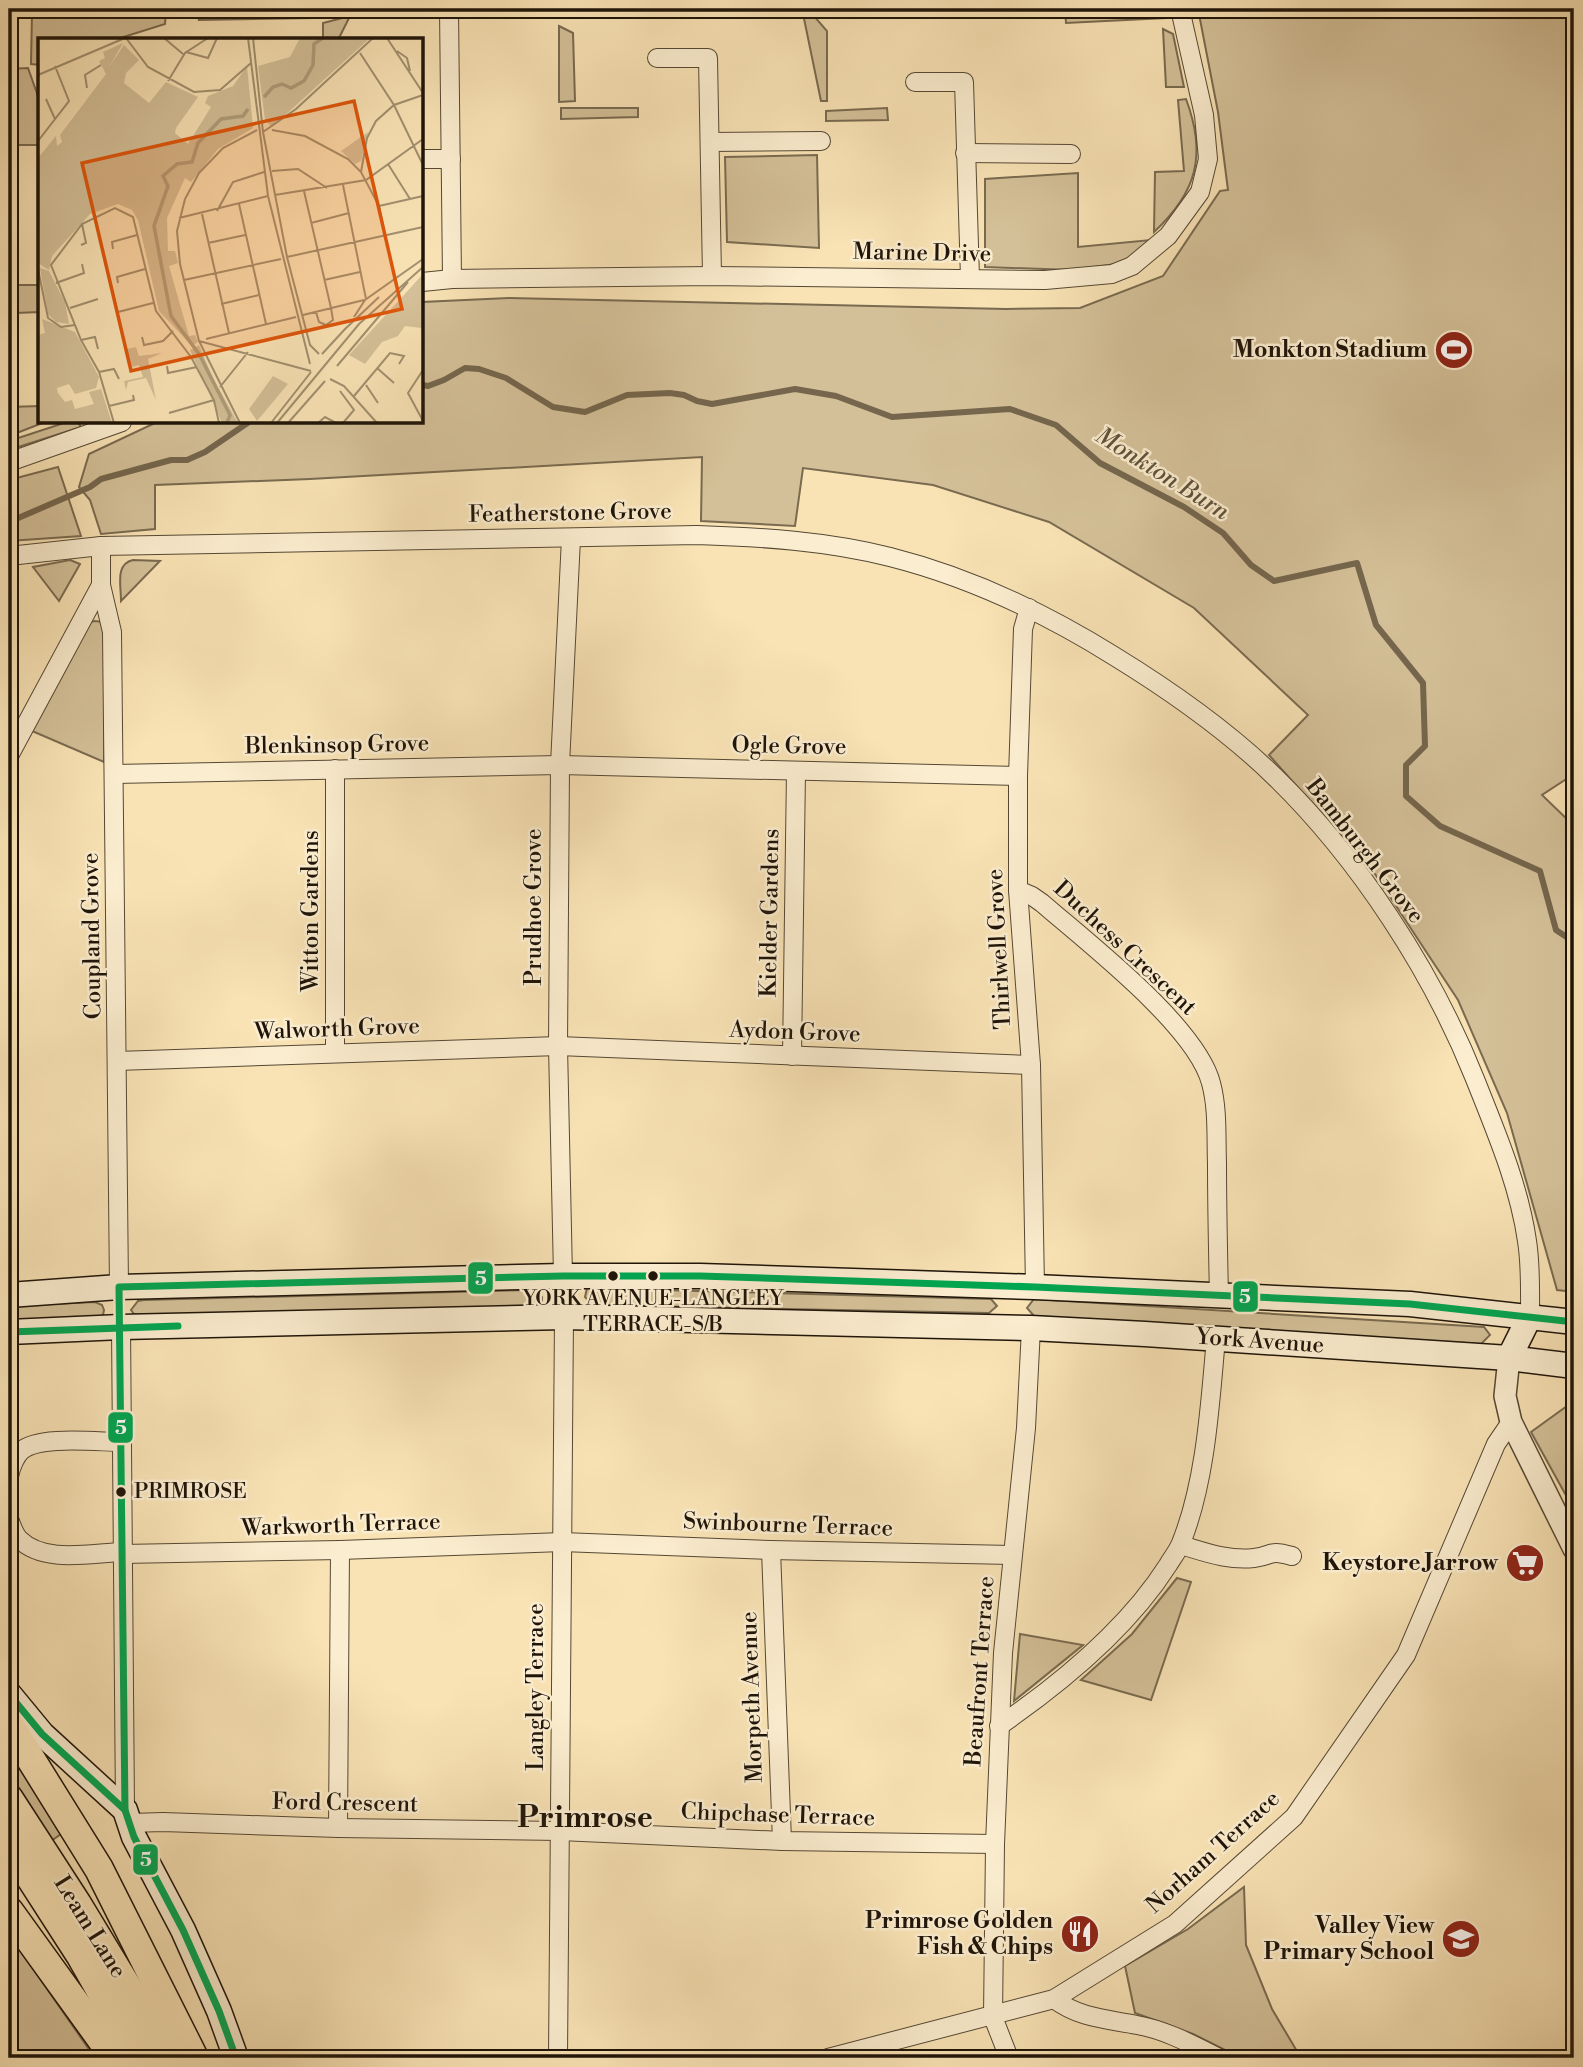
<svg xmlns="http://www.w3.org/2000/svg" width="1583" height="2067" viewBox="0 0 1583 2067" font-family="'Libre Bodoni',serif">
  <rect width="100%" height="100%" fill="#f9e3b5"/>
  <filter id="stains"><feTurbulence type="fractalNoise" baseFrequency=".00286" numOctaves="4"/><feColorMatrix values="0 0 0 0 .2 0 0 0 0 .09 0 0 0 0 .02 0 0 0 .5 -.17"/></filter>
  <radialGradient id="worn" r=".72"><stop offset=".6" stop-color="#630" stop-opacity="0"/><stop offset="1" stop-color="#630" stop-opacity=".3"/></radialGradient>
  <g fill="#d4c098" stroke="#796a50" stroke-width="2">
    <path d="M226,9H310L314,18L198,20Z"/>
    <path d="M802,9H808L827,31V101H821Z"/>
    <path d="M1065,9H1164L1166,18L1066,23Z"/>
    <path d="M1198,9H1574V774L1542,795L1574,826V1292L1557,1290L1507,1113L1458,1000L1375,874L1269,755L1308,715L1194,608L1049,522L933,485L803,468L795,526L701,521L702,457L310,479L155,485V529L101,534L90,500L79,487L89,454L157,422H422V302L509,298L1006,309L1080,308L1163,276L1220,191L1228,190L1218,112Z"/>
    <path d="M166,11L165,24L114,40H40V65L31,64L32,13Z"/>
    <path d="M350,16L338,40H323V23Z"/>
    <path d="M559,26L573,33L575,101L559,102Z"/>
    <path d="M1163,29L1173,34L1184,87H1166Z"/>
    <path d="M28,68L40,102V145H9V69Z"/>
    <path d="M1186,99C1207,155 1197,192 1154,232L1155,172L1184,171L1178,100Z"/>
    <path d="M561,108H638V117L561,119Z"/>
    <path d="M887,108L888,120L826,121V111Z"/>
    <path d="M817,155L819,248L727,242L725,157Z"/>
    <path d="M1078,173V247L1151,240L1123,263L1072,270L985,267V179Z"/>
    <path d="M18,285H40V312L16,313Z"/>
    <path d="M40,406V422H45L9,436V407Z"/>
    <path d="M67,422H78L81,427L9,450V441Z"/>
    <path d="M58,467L81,536L9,541V480Z"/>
    <path d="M70,560L80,564L59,601L33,567Z"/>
    <path d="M133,560L160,561L121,601C121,585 115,564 133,560Z"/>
    <path d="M95,621L102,622L106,631L104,762L32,731L90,622Z"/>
    <path d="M587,1288L991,1299L997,1306L989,1313L592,1305L585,1297Z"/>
    <path d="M532,1290L542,1297V1302L534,1308L140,1315L134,1314L131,1310L138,1301L144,1300Z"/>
    <path d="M1034,1299L1484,1327L1490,1335L1481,1344L1034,1316L1027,1308Z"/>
    <path d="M95,1302L102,1305L104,1310L103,1315L96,1318L9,1323V1306Z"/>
    <path d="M1574,1401V1510L1531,1432Z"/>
    <path d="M1177,1578L1191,1582L1151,1700L1081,1680L1132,1634Z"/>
    <path d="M1020,1634L1083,1645L1014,1701Z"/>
    <path d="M9,1746L61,1834L51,1841L9,1772Z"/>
    <path d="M1244,1887L1246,1945L1272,2009L1301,2058H1241L1193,2034L1135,2013L1125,1966L1188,1929Z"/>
    <path d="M9,1934L95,2058H9Z"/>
  </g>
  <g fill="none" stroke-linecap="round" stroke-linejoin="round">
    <g stroke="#75664d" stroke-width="6">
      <path d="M422,385L428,386L444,380L465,368L479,369L506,378L553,407L585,412L627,395L670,393L684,395L697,401L712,404L795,389L836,396L892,417L1010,409L1056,425L1100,463L1184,507L1223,533L1251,565L1274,581L1357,563L1376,625L1423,683L1425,746L1406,765V796L1440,826L1540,871L1556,930L1574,942"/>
      <path d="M9,522L90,487L101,479L171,460H187L205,452L249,422"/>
    </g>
    <g stroke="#554834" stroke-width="20">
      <g id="minor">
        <path d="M449,9L452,279"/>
        <path d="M657,58H708L712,276"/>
        <path d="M915,82H964L970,278"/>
        <path d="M710,142L821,141"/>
        <path d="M965,153L1071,154"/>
        <path d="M422,159H451"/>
        <path d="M422,282L452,279L712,276L1045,280L1112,274L1132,266L1168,236L1200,192L1208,159L1204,115L1180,9"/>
        <path d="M9,462L122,422"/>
        <path d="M9,556L101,546L697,535C761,537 827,541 890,557C969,577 1045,613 1114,656C1171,691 1227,730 1275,777C1359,859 1432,971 1475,1079C1496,1132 1519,1185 1527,1241C1531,1266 1530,1291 1530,1316"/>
        <path d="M101,585L112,632L119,1287"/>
        <path d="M1029,608L1023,629L1018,776V890L1031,1065L1035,1287"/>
        <path d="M9,756L101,585V546"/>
        <path d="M114,774L560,765L1018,776"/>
        <path d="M1018,890L1032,896L1042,903C1088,943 1196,1026 1211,1083C1218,1109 1216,1137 1217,1163C1217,1207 1218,1252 1219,1296"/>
        <path d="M335,1053V769"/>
        <path d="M792,1056L796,771"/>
        <path d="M117,1061L558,1046L1031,1065"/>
        <path d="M563,1276L558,1046L560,765L571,538"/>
        <path d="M121,1327L125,1810"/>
        <path d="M9,1476C11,1468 15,1457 21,1451C38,1435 98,1442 122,1442"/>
        <path d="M9,1519C12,1526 14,1534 19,1539C44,1564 90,1553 122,1552"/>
        <path d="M1181,1545C1205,1552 1228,1561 1254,1558C1274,1556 1267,1549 1292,1556"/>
        <path d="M771,1550L782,1841"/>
        <path d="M122,1554L340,1550L562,1542L771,1550L1012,1555"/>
        <path d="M999,1726C1060,1684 1128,1628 1168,1565C1172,1558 1178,1551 1181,1543C1206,1481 1210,1404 1216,1338"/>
        <path d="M130,1823L163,1822L338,1828L560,1831L782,1841L995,1844"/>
        <path d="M338,1828L340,1550"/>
        <path d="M1054,1999C1079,2018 1107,2019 1137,2025C1166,2030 1193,2045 1219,2058"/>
        <path d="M558,2058L564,1317"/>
        <path d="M828,2058L1054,1999L1175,1924L1294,1817L1406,1655L1496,1444L1511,1422"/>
        <path d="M1009,2058L993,2017L995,1844L1003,1653L1026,1428L1031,1328"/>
      </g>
    </g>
    <g stroke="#554834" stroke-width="24">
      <path id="tertiary" d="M1509,1358L1505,1396L1511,1422L1574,1549"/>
    </g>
    <g stroke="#1e1409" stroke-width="27">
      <g id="secondary">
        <path d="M9,1295L119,1287L563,1276H700L1035,1287L1410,1304L1574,1322"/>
        <path d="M9,1332L121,1327L564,1317L1031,1328L1145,1334L1509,1358L1574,1366"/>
        <path d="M1509,1358L1530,1316"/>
        <path d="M9,1694L42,1734L125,1810L134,1837L183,1930L219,2011L236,2058"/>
      </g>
    </g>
    <g stroke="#1e1409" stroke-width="31">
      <g id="trunk">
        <path d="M9,1724L99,1869L194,2058"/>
        <path d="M9,1799L77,1904L143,2013L167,2058"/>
        <path d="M9,1844L81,1956L139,2058"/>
        <path d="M9,1911L115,2058"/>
      </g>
    </g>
    <use href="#minor" stroke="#fbedcf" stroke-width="18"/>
    <use href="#tertiary" stroke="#fbedcf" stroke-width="21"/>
    <use href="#secondary" stroke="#fbedcf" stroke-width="24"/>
    <use href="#trunk" stroke="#f9e3b5" stroke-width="28"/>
    <g stroke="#fbedcf" stroke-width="12">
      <g id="bus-1">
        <path d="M9,1332L178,1326"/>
        <path d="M9,1694L42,1734L125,1810L134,1837L183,1930L219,2011L236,2058"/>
        <path d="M125,1810L119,1287L563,1276H700L1035,1287L1410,1304L1574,1322"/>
      </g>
    </g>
    <use href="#bus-1" stroke="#00a651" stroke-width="7"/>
  </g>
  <defs>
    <g id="stadium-disc" transform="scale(2.0125)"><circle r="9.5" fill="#8f2418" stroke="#fbedcf"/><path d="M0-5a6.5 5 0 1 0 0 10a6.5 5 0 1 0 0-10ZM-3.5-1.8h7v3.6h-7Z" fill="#fff"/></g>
    <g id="supermarket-disc" transform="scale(2.0125)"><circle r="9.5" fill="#8f2418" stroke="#fbedcf"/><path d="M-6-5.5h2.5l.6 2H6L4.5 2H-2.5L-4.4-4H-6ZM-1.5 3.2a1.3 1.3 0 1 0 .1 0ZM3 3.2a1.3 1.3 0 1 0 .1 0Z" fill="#fff"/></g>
    <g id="restaurant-disc" transform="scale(2.0125)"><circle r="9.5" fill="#8f2418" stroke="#fbedcf"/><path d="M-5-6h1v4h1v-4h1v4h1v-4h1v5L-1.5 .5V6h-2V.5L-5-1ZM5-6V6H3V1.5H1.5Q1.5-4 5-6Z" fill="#fff"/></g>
    <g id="school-disc" transform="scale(2.0125)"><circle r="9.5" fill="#8f2418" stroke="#fbedcf"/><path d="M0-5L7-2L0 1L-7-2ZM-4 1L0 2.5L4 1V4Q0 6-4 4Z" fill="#fff"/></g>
  </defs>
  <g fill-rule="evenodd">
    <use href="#stadium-disc" x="1454" y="350"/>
    <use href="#supermarket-disc" x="1525" y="1563"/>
    <use href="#restaurant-disc" x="1080" y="1934"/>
    <use href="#school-disc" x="1461" y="1939"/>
  </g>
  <g fill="#1e1409" stroke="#fbedcf" stroke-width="2.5">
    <circle cx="613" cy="1276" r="6"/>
    <circle cx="653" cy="1276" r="6"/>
    <circle cx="121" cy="1492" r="6"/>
  </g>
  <g text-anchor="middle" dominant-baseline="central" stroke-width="5" stroke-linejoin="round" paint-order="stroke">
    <g font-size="21" fill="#1e1409" stroke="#fbedcf">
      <text x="653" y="1299">YORK AVENUE-LANGLEY<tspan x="653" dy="26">TERRACE-S/B</tspan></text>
      <text x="134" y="1492" text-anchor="start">PRIMROSE</text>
    </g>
    <g font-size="23" fill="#1e1409" stroke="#fbedcf">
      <text transform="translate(922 253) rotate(1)">Marine Drive</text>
      <text transform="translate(570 513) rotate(-1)">Featherstone Grove</text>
      <text transform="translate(337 745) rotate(-1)">Blenkinsop Grove</text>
      <text transform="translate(789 746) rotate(1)">Ogle Grove</text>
      <text transform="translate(1365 851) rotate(52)">Bamburgh Grove</text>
      <text transform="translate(534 907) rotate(-90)">Prudhoe Grove</text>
      <text transform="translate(311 911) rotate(-90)">Witton Gardens</text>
      <text transform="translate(770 913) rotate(-89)">Kielder Gardens</text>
      <text transform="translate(92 936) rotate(-91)">Coupland Grove</text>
      <text transform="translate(1125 948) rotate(43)">Duchess Crescent</text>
      <text transform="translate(999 949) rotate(-93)">Thirlwell Grove</text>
      <text transform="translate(337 1029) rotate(-2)">Walworth Grove</text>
      <text transform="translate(795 1032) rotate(2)">Aydon Grove</text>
      <text transform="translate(1260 1341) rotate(4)">York Avenue</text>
      <text transform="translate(341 1525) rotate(-2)">Warkworth Terrace</text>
      <text transform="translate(788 1525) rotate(2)">Swinbourne Terrace</text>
      <text transform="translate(980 1671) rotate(-86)">Beaufront Terrace</text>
      <text transform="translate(536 1687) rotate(-90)">Langley Terrace</text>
      <text transform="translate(752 1697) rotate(-92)">Morpeth Avenue</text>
      <text transform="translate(345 1803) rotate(1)">Ford Crescent</text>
      <text transform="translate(778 1815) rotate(2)">Chipchase Terrace</text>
      <text transform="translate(1213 1852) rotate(-42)">Norham Terrace</text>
      <text transform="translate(90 1927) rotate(58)">Leam Lane</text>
    </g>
    <g font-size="23" font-weight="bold" fill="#1e1409" stroke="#fbedcf" text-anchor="end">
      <text x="1427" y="350">Monkton Stadium</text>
      <text x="1498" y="1563">Keystore Jarrow</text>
      <text x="1053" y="1921">Primrose Golden<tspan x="1053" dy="26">Fish &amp; Chips</tspan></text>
      <text x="1434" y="1926">Valley View<tspan x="1434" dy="26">Primary School</tspan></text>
    </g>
    <g font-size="24" font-style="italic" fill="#5f523c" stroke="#fbedcf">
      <text transform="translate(1162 474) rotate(32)">Monkton Burn</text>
    </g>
    <g font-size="30" font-weight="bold" fill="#1e1409" stroke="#fbedcf">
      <text x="585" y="1818">Primrose</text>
    </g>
  </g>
  <g transform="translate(38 38)">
    <rect width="385" height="385" fill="#f9e3b5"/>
    <path d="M262,0H332L234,89L227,82L220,28L252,19ZM85,5L71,29L86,7L101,22L88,35L86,45L111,65L128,44L160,59L138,90L137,95L150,106L173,69L167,65L170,58L195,48L209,28L215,90L180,111L153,144L147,140L129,180L130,213H137L140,225L131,228L151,298L157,297L160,304L154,308L121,273L100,182L94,172L80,166L52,176L14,218L11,232L0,225V120L18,98L19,108L24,104L22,97L68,36L61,23L67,20L65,14ZM330,94L323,123L317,126L303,113ZM2,230L11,233L27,264L31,286L18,284L10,276ZM385,236V298L383,290L367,288L360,298L344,304L327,326L311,317ZM4,281L37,294L61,339L58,350L37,356L31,346L19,350L20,355L27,364L34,362L37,371L56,366L51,354L63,351L74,385H0V297L7,295ZM161,307L175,340L200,385H184L152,312ZM98,309L101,318L124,315L110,321L118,362L108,340L90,344L88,352L86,343L105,339L101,327L93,329L89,311ZM235,338L250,346L219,383L211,371Z" fill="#d4c098"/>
    <path fill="none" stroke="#af9d7b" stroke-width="3.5" d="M226,59L235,49L244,46L253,50L266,43L275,27L276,6L285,0M189,385L192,377L161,316L133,278L116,188L130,148L125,138L139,126L154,124L160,105L183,81L205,78L210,71"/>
    <path fill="none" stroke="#a19070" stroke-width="2" d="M88,0L110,29L156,54L182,52L213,25M126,0L145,16M210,0L230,158L272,326M215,0L225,94L249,219L272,307L281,316M349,0L385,55M359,13L369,20L372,33M148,14L170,20L179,0M322,15L356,67L385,127M0,37L87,0M130,43L147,15L170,0M49,50L47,37L63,27M8,61L17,81M234,92L267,98L310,121L323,134L341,168L347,197M225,94L258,71L335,0M0,103L31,63L17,28M350,126L372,161M234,133L260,131L289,150M323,134L329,100L338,83L356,67L385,57M305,147L328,261M266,153L293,270M237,157L328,142L385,101M201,166L228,286M341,168L385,158M179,173L195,144L226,134M164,176L191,295M141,180L230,158M273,185L311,175M170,205L207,197M43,207L48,205L44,186M75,211L74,204L99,197M249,219L385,189M0,231L10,280L23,289L37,287M146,242L243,221M286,242L322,234M18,245L46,235L44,226M80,245L79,239L107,231M183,266L221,257M32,270L60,261M80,274L115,265M278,274L281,284L288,287L295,282L293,270M265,277L326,262M316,279L327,262L385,221M306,292L341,259M104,299L106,307L125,303L135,293M168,301L258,279M43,302L57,299L60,311M161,303L273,333M284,316L308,290M129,328L130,335L159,329M299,328L370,244M339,330L356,345M385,332L370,355L385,383M61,334L76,331L81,341M292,341L306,348L339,385M328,347L340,365M182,349L210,314M302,353L316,372L305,385M316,358L352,315L366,318L361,326M71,368L96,362L95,357M131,375L176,362M76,385L61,334L43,302L13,227L44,186L77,170L95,179L118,273L153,319L176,362L181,385M202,385L161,303L142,226L139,193L147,161L161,135L185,110L219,92M233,385L273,334M239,385L321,286L385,229M250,385L287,343M280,385L287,379L298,385"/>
    <path fill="#de560c" fill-opacity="0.15" stroke="#de560c" stroke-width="3.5" d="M316,63L364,271L93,333L44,125Z"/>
    <rect width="385" height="385" fill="none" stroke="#1e1409" stroke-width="3.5"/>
  </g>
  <g stroke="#fbedcf" stroke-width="2.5">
    <rect x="467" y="1261" width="27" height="34" rx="7" fill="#00a651"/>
    <rect x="1232" y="1280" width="27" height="33" rx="7" fill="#00a651"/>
    <rect x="107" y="1411" width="27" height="33" rx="7" fill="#00a651"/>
    <rect x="132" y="1843" width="27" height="33" rx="7" fill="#00a651"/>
  </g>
  <g font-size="19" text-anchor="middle" font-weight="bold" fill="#fff">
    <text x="481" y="1285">5</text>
    <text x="1245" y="1303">5</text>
    <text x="121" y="1434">5</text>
    <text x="146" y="1866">5</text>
  </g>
  <rect width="1583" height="2067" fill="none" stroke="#f9e3b5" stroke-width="35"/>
  <rect x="10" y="10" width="1562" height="2046" fill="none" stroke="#1e1409" stroke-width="3.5"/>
  <rect x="18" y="18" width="1548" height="2032" fill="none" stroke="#1e1409" stroke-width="2"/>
  <rect width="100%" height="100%" filter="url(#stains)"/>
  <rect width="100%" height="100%" fill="url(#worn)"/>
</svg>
